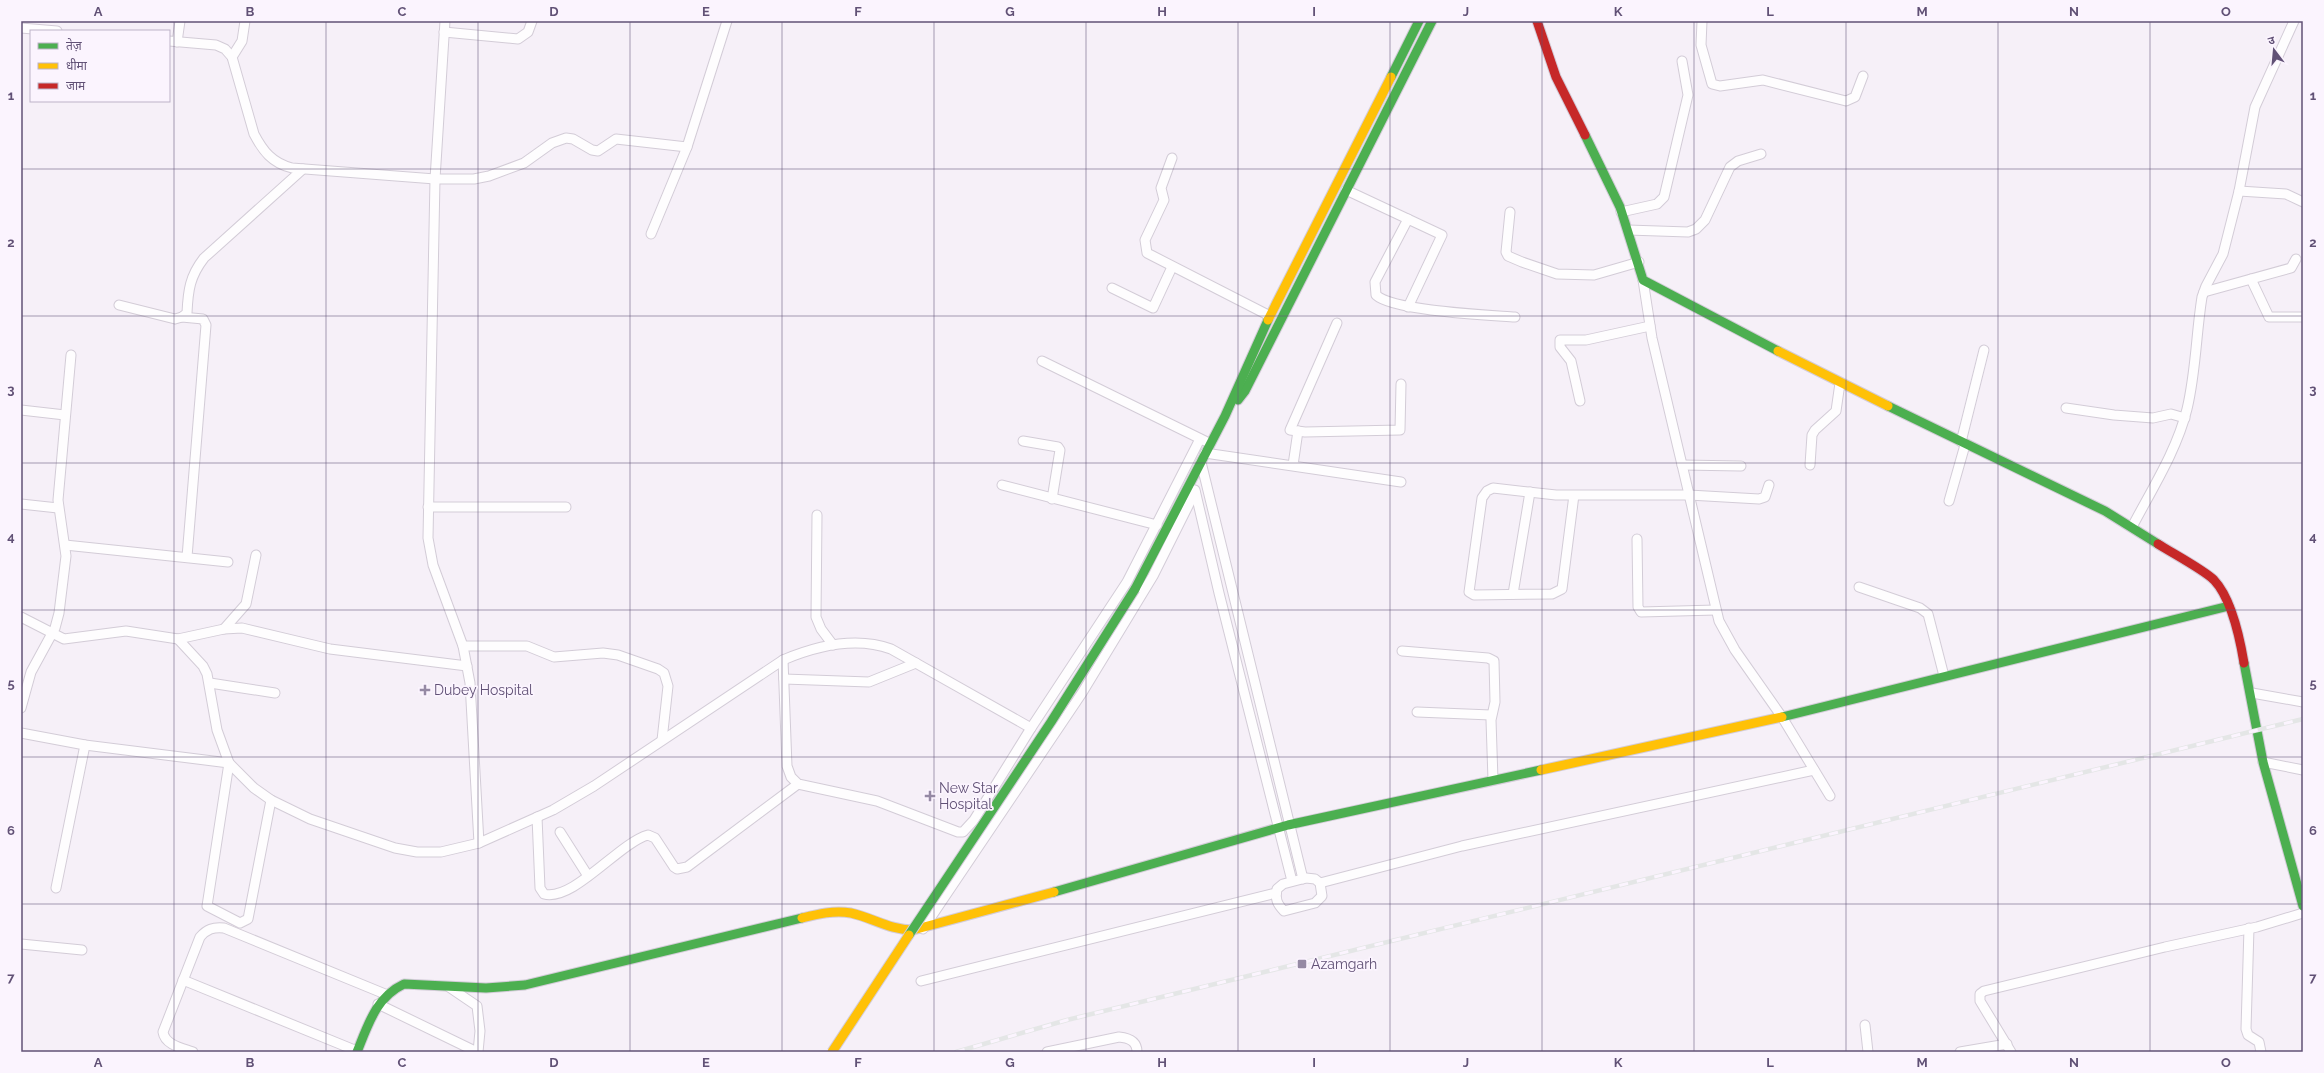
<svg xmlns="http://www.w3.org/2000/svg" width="2324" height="1073" viewBox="0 0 2324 1073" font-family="Raleway,'Noto Sans Devanagari',sans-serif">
  <rect width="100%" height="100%" fill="#f6f0f8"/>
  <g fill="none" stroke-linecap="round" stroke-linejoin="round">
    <g stroke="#d3ccd7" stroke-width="11">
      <g id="street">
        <path d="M445,21L435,179L428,538L433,565L463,646L470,683L479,843"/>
        <path d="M1702,21L1701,45L1712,84L1720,86L1763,80L1846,101L1855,97L1863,76"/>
        <path d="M21,28L57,31"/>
        <path d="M444,32L518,39L528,32L532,21"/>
        <path d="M169,41L216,45L225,49L232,57L254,134C263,151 272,163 292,168L435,179H474L489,176L524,163L552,143L566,138L573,139L592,150L598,151L616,139L687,147"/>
        <path d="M177,42L180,21"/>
        <path d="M232,57L242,41L245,21"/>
        <path d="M1172,158L1161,188L1164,200L1145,240L1147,253L1270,316"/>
        <path d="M1346,190L1442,235L1408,307"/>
        <path d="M2239,191L2286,194L2303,202"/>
        <path d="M1510,212L1506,252L1508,256L1522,262L1557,274L1594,275L1639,262"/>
        <path d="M1621,212L1657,204L1664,197L1688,95L1682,61"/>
        <path d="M1408,219L1375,282L1376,295C1393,311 1488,315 1515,317"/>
        <path d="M1628,230L1688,232L1696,229L1705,220L1730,167L1738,161L1761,154"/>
        <path d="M651,234L687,147L727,21"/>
        <path d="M2251,279L2269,317H2303"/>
        <path d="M1643,280L1652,338L1719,621L1735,650L1782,717L1830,796"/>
        <path d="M1112,288L1153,308L1172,267"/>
        <path d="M2204,292L2291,268L2296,259"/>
        <path d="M119,305L175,319L182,317L187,313C188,290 190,276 204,258L303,169"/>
        <path d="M182,317L203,319L206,325L187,557"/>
        <path d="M1337,323L1290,430L1305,432L1400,430L1401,384"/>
        <path d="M1042,361L1205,441"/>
        <path d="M1580,401L1571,361L1560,347V340H1586L1650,326"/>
        <path d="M2066,408L2114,415L2153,418L2171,414L2185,418"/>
        <path d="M21,410L65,415"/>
        <path d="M1023,441L1058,447L1060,450L1052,499"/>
        <path d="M1961,442L1984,350"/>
        <path d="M1205,453L1401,482"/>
        <path d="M1201,462L1303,879"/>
        <path d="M1293,465L1298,431"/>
        <path d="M1682,465L1741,466"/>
        <path d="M1810,465L1812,435L1815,430L1836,411L1840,383"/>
        <path d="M1002,485L1157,525"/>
        <path d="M1195,490L1219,593L1292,881"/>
        <path d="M1574,495L1562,589L1552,594L1474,595L1469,592L1482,498L1487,491L1493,488L1556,495H1689L1759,499L1765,497L1769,485"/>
        <path d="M1949,501L1965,445"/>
        <path d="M21,504L58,508"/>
        <path d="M428,507H566"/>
        <path d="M817,515L816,617L821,629L833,645"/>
        <path d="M2132,527C2152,489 2177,450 2187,409C2196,372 2196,334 2202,297L2206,286L2223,254L2239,191L2255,107L2294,21"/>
        <path d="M1637,539L1638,607L1641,612L1716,610"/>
        <path d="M65,545L228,562"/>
        <path d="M1859,587L1920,608L1928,614L1944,676"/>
        <path d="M1513,594L1530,492"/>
        <path d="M21,617L64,639L126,631L178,639L224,629L242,628L330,649L467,666"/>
        <path d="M224,629L246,604L256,555"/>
        <path d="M178,639L203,666L207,674L217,730L229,763L207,906L240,923L248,919L271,800"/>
        <path d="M463,646H527L554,657L603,653L618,655L658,669L664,673L668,686L662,740"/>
        <path d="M1402,651L1488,658L1494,661L1495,702L1491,720L1493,780"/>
        <path d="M783,660L787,766L791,777L798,784L877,801L958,832H963L974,820L1031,728L1127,582L1200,439"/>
        <path d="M784,679L869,682L916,663"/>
        <path d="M210,683L275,693"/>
        <path d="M2252,693L2303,702"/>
        <path d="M21,708L31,672L55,628L59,613L66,556L58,500L71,355"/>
        <path d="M1417,712L1491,715"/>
        <path d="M21,733L85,745L229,763L254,788L271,800L310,819L395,848L417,852H441L479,843L553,810L594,786L783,660C816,646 855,636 891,649L1031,728"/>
        <path d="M2263,762L2303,770"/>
        <path d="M537,817L540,888L544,894C573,902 619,843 648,835L655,838L674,867L677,869L687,867L798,784"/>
        <path d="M560,832L588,876"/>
        <path d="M1306,878L1315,879L1320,883L1322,896L1315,903L1284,911C1277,904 1275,899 1277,889L1283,884Z"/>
        <path d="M1320,883L1462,846L1814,770"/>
        <path d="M56,888L85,745"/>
        <path d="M2249,928L2246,1029L2248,1035L2259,1042L2261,1052"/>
        <path d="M923,929L1082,693L1153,576L1195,492"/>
        <path d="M21,944L82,950"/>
        <path d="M183,980L357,1051"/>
        <path d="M921,981L1276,893"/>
        <path d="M449,987L477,1006L480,1031L478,1052"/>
        <path d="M378,1004L477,1052"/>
        <path d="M1865,1025L1868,1052"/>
        <path d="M193,1052C182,1048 165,1045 163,1032L200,937C207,929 213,927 224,928L385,994"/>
        <path d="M1047,1052L1119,1037C1129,1038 1137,1041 1137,1052"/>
        <path d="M1960,1052L2007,1044"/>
        <path d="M2011,1052L1980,1001V994L1984,991L2165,947L2257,927L2303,913"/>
      </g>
    </g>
    <g stroke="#d3ccd8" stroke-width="11">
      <g id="fast">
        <path d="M1391,77L1419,21"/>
        <path d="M1585,135L1620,207L1643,280L1778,351"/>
        <path d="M1238,400L1245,391L1432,21"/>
        <path d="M1888,406L2105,511L2158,544"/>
        <path d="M1135,589L1225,416L1268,320"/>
        <path d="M2244,663L2263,762L2303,906"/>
        <path d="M1782,717L2229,606"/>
        <path d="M1054,892L1288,825L1541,770"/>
        <path d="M357,1052C368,1025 376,997 404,984L486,988L525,985L802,918"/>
      </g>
    </g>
    <g stroke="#d3ccd8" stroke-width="11">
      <g id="slow">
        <path d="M1268,320L1391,77"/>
        <path d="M1778,351L1888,406"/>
        <path d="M1541,770L1782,717"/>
        <path d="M802,918C818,914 834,910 851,913C873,918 890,930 913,930L1054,892"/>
      </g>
    </g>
    <g stroke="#d3ccd8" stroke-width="11">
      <g id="jam">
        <path d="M1537,21L1556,77L1585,135"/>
        <path d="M2158,544C2172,553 2204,570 2214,580C2231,598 2240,639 2244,663"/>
      </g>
    </g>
    <use href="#street" stroke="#fefdfe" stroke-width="9"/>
    <use href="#fast" stroke="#4caf50" stroke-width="9"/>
    <use href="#slow" stroke="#ffc107" stroke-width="9"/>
    <use href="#jam" stroke="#c62828" stroke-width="9"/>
    <g stroke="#e4e6e6" stroke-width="4.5">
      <path id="rail" d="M956,1052L1067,1020L2303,719"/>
    </g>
    <use href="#rail" stroke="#fbf4fe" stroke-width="3" stroke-dasharray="9" stroke-linecap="butt"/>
    <g stroke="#d3cdd9" stroke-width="11" stroke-linecap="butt">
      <path id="fast-bridge" d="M909,935L1051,722L1135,589"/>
    </g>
    <g stroke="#d3cdd9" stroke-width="11" stroke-linecap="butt">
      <path id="slow-bridge" d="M832,1052L909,935"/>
    </g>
    <use href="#fast-bridge" stroke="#4caf50" stroke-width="9"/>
    <use href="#slow-bridge" stroke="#ffc107" stroke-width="9"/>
  </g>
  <path fill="none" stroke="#615176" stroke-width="1" stroke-opacity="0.55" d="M174,21V1052M326,21V1052M478,21V1052M630,21V1052M782,21V1052M934,21V1052M1086,21V1052M1238,21V1052M1390,21V1052M1542,21V1052M1694,21V1052M1846,21V1052M1998,21V1052M2150,21V1052M21,169H2303M21,316H2303M21,463H2303M21,610H2303M21,757H2303M21,904H2303"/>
  <g fill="#9589a4" stroke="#fbf4fe" stroke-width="1.5">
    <path d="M423 684h4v4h4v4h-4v4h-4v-4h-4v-4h4z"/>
    <path d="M928 790h4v4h4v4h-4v4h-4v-4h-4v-4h4z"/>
    <rect x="1297" y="959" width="10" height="10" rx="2"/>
  </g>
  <g text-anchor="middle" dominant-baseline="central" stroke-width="3.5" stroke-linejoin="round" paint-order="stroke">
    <g font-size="14" fill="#615176" stroke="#fbf4fe" text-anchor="start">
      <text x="434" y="690">Dubey Hospital</text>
      <text x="939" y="788">New Star<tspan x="939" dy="16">Hospital</tspan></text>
      <text x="1311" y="964">Azamgarh</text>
    </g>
  </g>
  <rect width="2324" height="1073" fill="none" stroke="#fbf4fe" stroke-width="44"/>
  <rect x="30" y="30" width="140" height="72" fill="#fbf4fe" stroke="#bdb3c8"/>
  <rect x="38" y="43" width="20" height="6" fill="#4caf50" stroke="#bdb3c8"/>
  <text x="66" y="50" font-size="12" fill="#615176">तेज़</text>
  <rect x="38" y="63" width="20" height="6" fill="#ffc107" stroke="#bdb3c8"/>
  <text x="66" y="70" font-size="12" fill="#615176">धीमा</text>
  <rect x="38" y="83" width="20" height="6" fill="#c62828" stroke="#bdb3c8"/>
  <text x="66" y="90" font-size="12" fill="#615176">जाम</text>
  <g transform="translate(2274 50) rotate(344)" stroke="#fbf4fe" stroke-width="3" paint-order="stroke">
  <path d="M0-3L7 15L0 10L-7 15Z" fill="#615176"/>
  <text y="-6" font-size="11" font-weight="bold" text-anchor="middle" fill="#615176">उ</text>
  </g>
  <rect x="22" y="22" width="2280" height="1029" fill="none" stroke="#615176" stroke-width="1.5"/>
  <g font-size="13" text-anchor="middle" font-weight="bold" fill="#615176">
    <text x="98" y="16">A</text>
    <text x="250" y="16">B</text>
    <text x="402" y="16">C</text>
    <text x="554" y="16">D</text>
    <text x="706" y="16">E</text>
    <text x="858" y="16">F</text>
    <text x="1010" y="16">G</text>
    <text x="1162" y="16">H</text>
    <text x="1314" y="16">I</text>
    <text x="1466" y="16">J</text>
    <text x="1618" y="16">K</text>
    <text x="1770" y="16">L</text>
    <text x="1922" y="16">M</text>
    <text x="2074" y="16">N</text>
    <text x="2226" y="16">O</text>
    <text x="11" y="100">1</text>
    <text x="2313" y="100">1</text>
    <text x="11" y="247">2</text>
    <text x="2313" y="247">2</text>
    <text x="11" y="394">3</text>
    <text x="2313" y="394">3</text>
    <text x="11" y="541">4</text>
    <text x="2313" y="541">4</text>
    <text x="11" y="688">5</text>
    <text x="2313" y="688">5</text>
    <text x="11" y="835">6</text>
    <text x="2313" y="835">6</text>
    <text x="11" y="982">7</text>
    <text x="2313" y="982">7</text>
    <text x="98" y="1067">A</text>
    <text x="250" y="1067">B</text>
    <text x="402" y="1067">C</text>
    <text x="554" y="1067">D</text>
    <text x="706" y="1067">E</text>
    <text x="858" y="1067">F</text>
    <text x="1010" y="1067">G</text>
    <text x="1162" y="1067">H</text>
    <text x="1314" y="1067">I</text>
    <text x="1466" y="1067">J</text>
    <text x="1618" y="1067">K</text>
    <text x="1770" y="1067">L</text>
    <text x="1922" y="1067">M</text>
    <text x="2074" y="1067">N</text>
    <text x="2226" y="1067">O</text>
  </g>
</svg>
